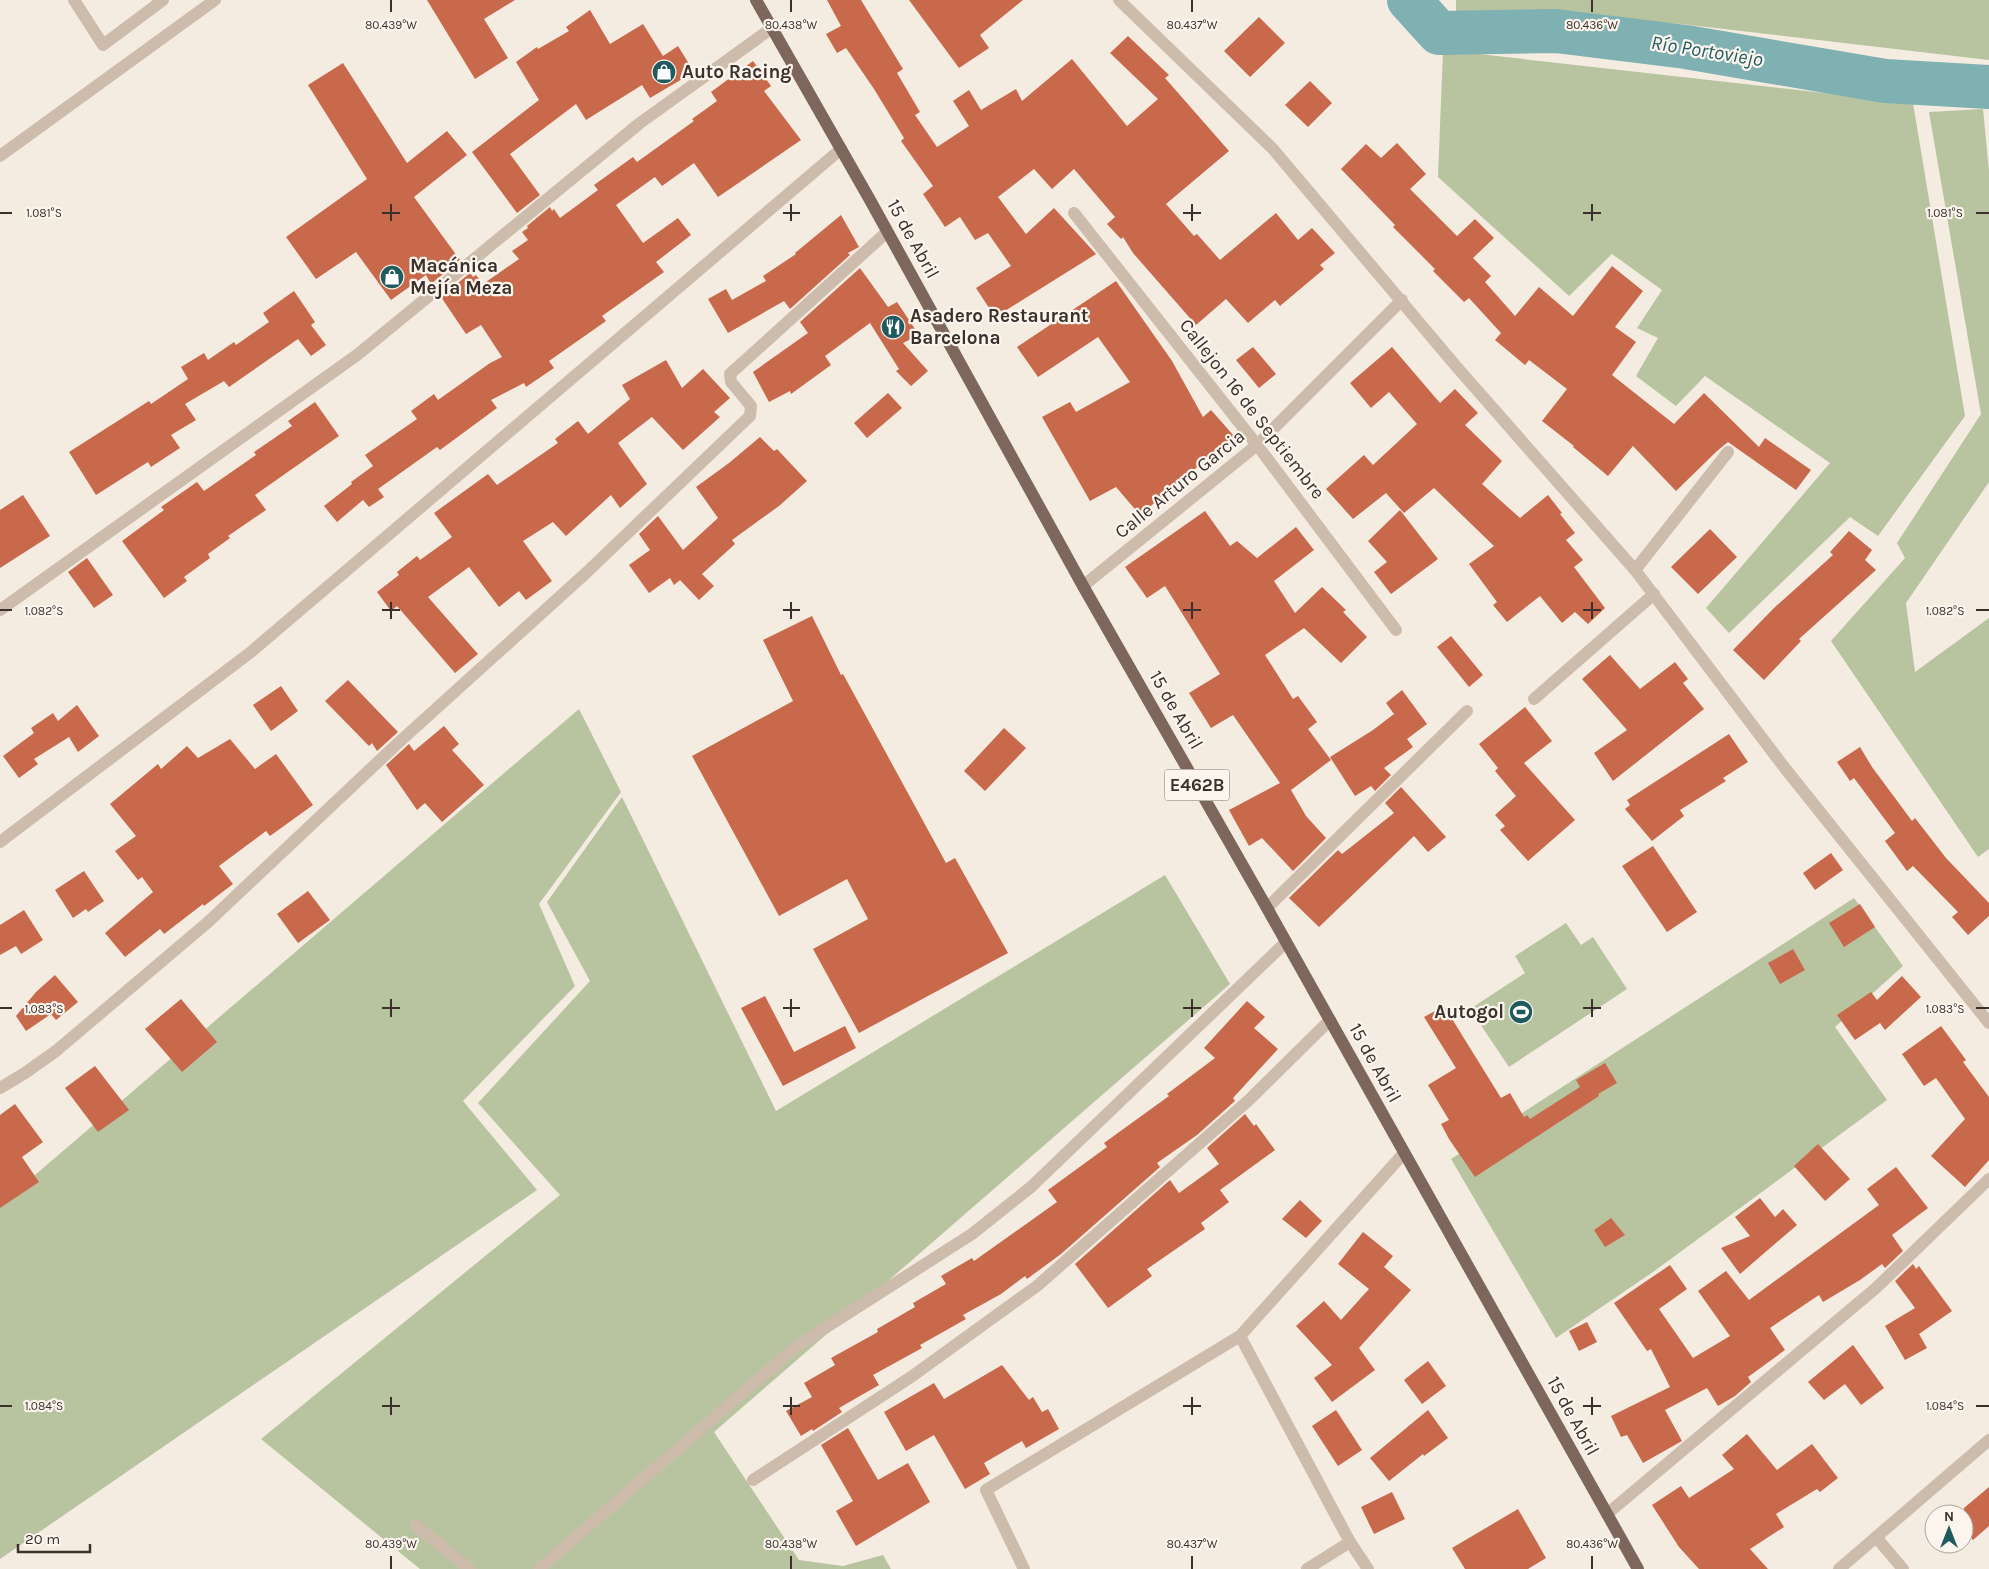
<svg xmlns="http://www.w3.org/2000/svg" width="1989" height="1569" viewBox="0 0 1989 1569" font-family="Karla,sans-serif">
  <rect width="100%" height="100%" fill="#f4ebe1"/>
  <g fill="#b8c4a0">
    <path d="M1456,0H1989V60L1681,24L1456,13Z"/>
    <path d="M1443,50L1913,103L1965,416L1878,536L1850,517L1729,633L1706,608L1830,463L1705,376L1676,406L1636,376L1658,338L1637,328L1662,290L1612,254L1569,296L1438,177Z"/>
    <path d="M1983,109L1989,171V482L1906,603L1915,672L1989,618V849L1978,857L1831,641L1905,558L1897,543L1981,414L1929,112Z"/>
    <path d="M579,709L621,792L539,904L575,986L463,1101L537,1190L0,1559V1205Z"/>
    <path d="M622,797L776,1111L1165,875L1230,984L714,1432L799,1560L843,1566L883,1555L891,1569H420L261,1439L560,1195L478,1103L590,981L547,902Z"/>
    <path d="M1854,898L1903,966L1835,1027L1887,1100L1653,1272L1556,1338L1451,1159Z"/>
    <path d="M1566,923L1581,945L1593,937L1627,989L1509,1067L1470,1009L1525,973L1515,956Z"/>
  </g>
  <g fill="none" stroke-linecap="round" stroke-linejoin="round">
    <path stroke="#7fb0b2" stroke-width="44" d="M1409,0L1439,33L1556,31L1686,47L1885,81L1989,87"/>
  </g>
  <g fill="#c8694b">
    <path d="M427,0H515L484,19L508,58L475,79Z"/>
    <path d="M827,0H861L903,69L897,73L920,112L915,115L937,147L969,126L953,101L969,90L981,110L1016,89L1022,101L1072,59L1127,126L1158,99L1110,53L1128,36L1169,75L1165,78L1229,151L1166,204L1194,236L1197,234L1220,260L1276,213L1298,240L1312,228L1335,253L1320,265L1324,269L1280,306L1275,300L1248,323L1226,299L1196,325L1133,253L1123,237L1121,239L1107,224L1115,217L1074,169L1052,189L1034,169L998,197L1026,234L1054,208L1096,254L995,317L976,288L1011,266L988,233L975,240L960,217L945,227L923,194L933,186L901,141L904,138L874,89L846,48L837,53L826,34L841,26Z"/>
    <path d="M909,0H1023L980,35L989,48L959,68Z"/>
    <path d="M590,10L610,44L643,24L663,56L678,46L694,72L650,98L642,85L586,120L576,104L510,154L540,195L517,213L472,152L539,100L516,62L537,47L538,49L569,31L566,27Z"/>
    <path d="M1259,17L1285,43L1250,77L1224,51Z"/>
    <path d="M753,61L771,86L764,91L801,140L718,197L694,163L662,186L655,177L616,205L643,243L678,218L691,235L656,262L664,272L602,316L606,321L549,361L554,368L526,387L524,383L491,400L497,408L440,450L437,447L378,489L384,497L369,507L363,500L337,522L324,506L352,484L351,482L373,466L365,455L417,419L411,411L434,394L438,400L490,363L502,357L481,325L466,334L441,297L470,273L473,277L476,275L483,284L519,259L512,251L528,240L522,232L528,228L527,226L550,207L552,211L554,209L560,218L598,190L594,185L633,157L637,162L694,121L692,119L717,101L711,92Z"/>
    <path d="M343,63L407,163L447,131L467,155L414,197L460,260L431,284L426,275L391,300L356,252L316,279L286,237L367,179L308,85Z"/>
    <path d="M1310,81L1332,103L1308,127L1285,105Z"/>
    <path d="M1397,143L1426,174L1410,189L1457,236L1475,219L1494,238L1473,258L1491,276L1485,282L1515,316L1539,287L1573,316L1612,266L1643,291L1615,327L1636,342L1612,375L1674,424L1704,393L1759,447L1765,438L1811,470L1796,490L1728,442L1717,451L1676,491L1633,446L1608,476L1573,447L1574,446L1542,421L1567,389L1529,360L1525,365L1495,340L1501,333L1469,298L1464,302L1433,271L1435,269L1393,227L1395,225L1341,169L1366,144L1381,158Z"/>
    <path d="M841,215L859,247L848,253L850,255L790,309L784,301L728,333L708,299L726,289L732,300L766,281L763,276L796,254L795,253Z"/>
    <path d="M860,268L888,307L897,302L919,335L903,343L928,371L911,386L896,371L899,369L870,323L825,356L831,365L791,394L790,391L769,402L753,372L808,333L800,322Z"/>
    <path d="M1116,281L1172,361L1203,417L1211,410L1234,436L1140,515L1116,487L1090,501L1042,417L1070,402L1076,412L1130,382L1098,337L1038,377L1017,347Z"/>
    <path d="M294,291L315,322L311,325L326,345L311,356L298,339L229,387L224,381L185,404L196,420L171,435L180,448L151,467L148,462L96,495L69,452L149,401L151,404L188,379L181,367L204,353L208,360L234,342L236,345L269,322L263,313Z"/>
    <path d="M1253,347L1276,374L1259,388L1236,360Z"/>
    <path d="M1392,347L1440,403L1455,389L1478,413L1465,425L1502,461L1482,484L1520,518L1548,495L1562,513L1560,514L1575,533L1566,540L1583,560L1574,567L1605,608L1588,624L1575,612L1562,623L1540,596L1507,622L1493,605L1497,602L1469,564L1494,546L1434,488L1404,513L1386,493L1353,519L1326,489L1364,455L1373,465L1417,424L1389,392L1371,408L1350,383Z"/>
    <path d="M666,360L682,388L703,369L730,398L714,412L720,417L683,450L652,417L618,443L647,484L620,508L611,495L566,536L553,522L523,541L552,581L526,600L519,591L499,607L469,567L428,597L478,654L455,673L397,606L391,611L377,592L399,575L397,572L417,556L420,560L452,537L434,513L488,474L497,485L558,443L555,439L578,421L588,434L630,399L622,385Z"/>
    <path d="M888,393L902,408L867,438L854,423Z"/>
    <path d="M315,402L339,436L255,495L266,510L228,536L230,538L208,554L210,558L184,577L187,581L164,598L122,541L164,510L161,507L197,482L204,491L256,455L254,452L292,426L288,421Z"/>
    <path d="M760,437L774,451L777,449L807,481L779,506L732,540L735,544L702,574L714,586L699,600L680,580L674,585L670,578L649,593L629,565L650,550L639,534L658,516L683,550L718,518L696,487L729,463Z"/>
    <path d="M23,495L50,536L0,568V510Z"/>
    <path d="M1400,510L1438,559L1391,594L1374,572L1387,562L1368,541Z"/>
    <path d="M1205,511L1230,546L1237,541L1257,558L1296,527L1314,550L1274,581L1295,613L1322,587L1346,610L1343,612L1367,637L1341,663L1304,628L1265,655L1293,699L1298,696L1317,722L1308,729L1331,760L1291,790L1306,816L1326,838L1293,871L1262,838L1249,846L1229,810L1280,783L1233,715L1211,728L1189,693L1220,674L1165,586L1147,598L1125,567Z"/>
    <path d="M1710,529L1737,557L1698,594L1671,567Z"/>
    <path d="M1849,531L1872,550L1865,560L1876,570L1799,639L1801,641L1764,680L1733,650L1774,608L1833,555L1830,552Z"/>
    <path d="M87,558L113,595L94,608L68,572Z"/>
    <path d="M812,616L841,675L843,674L946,863L955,858L1008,953L859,1033L813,949L868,919L847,879L779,916L692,756L793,701L763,640Z"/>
    <path d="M1451,636L1483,675L1469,687L1437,647Z"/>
    <path d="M1610,655L1640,689L1675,662L1688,679L1683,683L1704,709L1613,781L1594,753L1627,730L1582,679Z"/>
    <path d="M348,680L398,732L377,751L372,743L369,746L325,701Z"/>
    <path d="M281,686L298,711L271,731L253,705Z"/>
    <path d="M1402,690L1427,724L1407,739L1413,747L1384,768L1391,775L1375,791L1371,786L1355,796L1330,757L1373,730L1394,714L1386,703Z"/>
    <path d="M77,705L99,736L78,752L69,737L34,759L38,764L19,778L3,756L34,733L31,728L53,713L58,721Z"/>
    <path d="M1525,707L1552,741L1524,763L1575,820L1528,861L1500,830L1505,826L1495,815L1516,796L1495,771L1498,768L1479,744Z"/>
    <path d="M444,726L459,744L452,750L484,785L442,822L425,803L417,810L386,765L409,744L414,751Z"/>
    <path d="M1004,728L1026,748L985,791L964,771Z"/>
    <path d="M1729,734L1748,762L1723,778L1726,781L1680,810L1684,816L1652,841L1625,809L1630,805L1627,800Z"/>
    <path d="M230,739L255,769L276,754L313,805L270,836L266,831L219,866L233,884L204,906L203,904L164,934L160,929L125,957L105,933L153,892L142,877L138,880L115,851L136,836L110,804L158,764L161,769L187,746L198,758Z"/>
    <path d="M1860,747L1872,767L1912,821L1915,818L1946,858L1989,903V916L1968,935L1952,917L1958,912L1913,866L1907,871L1885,841L1895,833L1854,778L1850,781L1837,762Z"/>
    <path d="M1401,787L1446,837L1428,852L1414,836L1319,927L1289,898L1338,850L1342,854L1394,813L1385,803Z"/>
    <path d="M1653,846L1697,912L1667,932L1622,866Z"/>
    <path d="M1831,853L1843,870L1815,890L1803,873Z"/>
    <path d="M84,871L104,901L88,912L86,909L73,918L55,890Z"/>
    <path d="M308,891L330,920L298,943L277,914Z"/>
    <path d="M1860,904L1875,927L1844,947L1829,923Z"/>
    <path d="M24,910L43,940L21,954L16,946L0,955V925Z"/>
    <path d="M1793,949L1805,970L1780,984L1768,963Z"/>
    <path d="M55,975L78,1002L56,1020L51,1014L26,1031L16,1016L36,992Z"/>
    <path d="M1902,976L1921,997L1885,1030L1880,1023L1855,1040L1837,1015L1871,992L1877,1000Z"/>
    <path d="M765,996L794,1052L845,1026L856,1048L783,1086L741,1008Z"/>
    <path d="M181,999L217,1042L182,1072L145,1029Z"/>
    <path d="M1247,1001L1265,1017L1254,1028L1278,1049L1233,1098L1235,1101L1197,1135L1157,1163L1160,1167L1061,1254L1027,1279L1025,1276L1001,1294L963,1315L966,1319L920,1345L922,1348L873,1375L879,1385L839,1408L842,1412L813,1431L812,1429L801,1436L786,1411L812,1397L804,1383L835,1365L831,1358L878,1332L877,1329L915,1307L913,1303L946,1284L941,1276L972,1258L974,1261L1057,1202L1048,1190L1107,1147L1104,1143L1169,1096L1167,1094L1215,1058L1204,1048Z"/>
    <path d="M1444,1006L1501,1098L1510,1093L1524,1117L1527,1115L1530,1119L1580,1087L1576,1080L1605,1063L1617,1083L1598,1094L1599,1096L1475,1177L1449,1139L1441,1124L1449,1120L1428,1085L1456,1068L1424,1017Z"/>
    <path d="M1941,1026L1966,1060L1963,1062L1989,1097V1160L1965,1187L1931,1156L1965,1119L1936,1078L1924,1086L1902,1054Z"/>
    <path d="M95,1066L129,1110L98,1132L65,1088Z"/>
    <path d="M15,1104L43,1142L22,1157L39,1182L0,1208V1115Z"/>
    <path d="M1245,1114L1254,1126L1256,1124L1275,1150L1220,1190L1229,1202L1201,1223L1205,1229L1147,1269L1152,1276L1108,1308L1075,1264L1170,1180L1179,1193L1219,1164L1207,1148Z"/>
    <path d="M1818,1144L1850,1179L1825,1201L1794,1166Z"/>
    <path d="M1896,1167L1928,1208L1892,1235L1903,1251L1885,1268L1882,1264L1860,1280L1823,1302L1819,1295L1770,1328L1785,1350L1748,1377L1751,1382L1735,1396L1718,1406L1707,1388L1665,1410L1682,1441L1643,1463L1627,1435L1621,1437L1611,1416L1670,1387L1651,1349L1647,1351L1614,1303L1670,1265L1687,1289L1659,1309L1693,1358L1730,1336L1698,1291L1726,1271L1749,1300L1879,1205L1867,1189Z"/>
    <path d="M1760,1198L1775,1217L1783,1209L1797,1225L1740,1274L1721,1248L1750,1236L1735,1217Z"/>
    <path d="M1300,1200L1322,1221L1306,1238L1282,1219Z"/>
    <path d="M1611,1218L1625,1235L1605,1247L1594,1230Z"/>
    <path d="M1363,1232L1393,1256L1384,1267L1411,1290L1359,1348L1375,1370L1332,1402L1314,1378L1332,1365L1296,1326L1324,1301L1341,1320L1369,1289L1338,1264Z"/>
    <path d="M1913,1264L1916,1269L1919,1266L1952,1311L1919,1334L1927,1348L1905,1360L1885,1326L1915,1308L1895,1281Z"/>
    <path d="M1587,1322L1597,1342L1579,1351L1569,1331Z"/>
    <path d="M1853,1345L1884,1388L1861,1405L1845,1384L1824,1400L1808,1382Z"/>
    <path d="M1428,1361L1446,1386L1422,1404L1404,1380Z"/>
    <path d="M1002,1365L1029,1400L1033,1397L1042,1412L1048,1409L1059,1429L1026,1448L1022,1441L984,1463L990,1474L965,1489L934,1435L906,1451L884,1412L934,1383L944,1399Z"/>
    <path d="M1336,1410L1362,1450L1338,1466L1312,1426Z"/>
    <path d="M1428,1410L1448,1438L1424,1456L1423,1454L1389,1481L1370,1458Z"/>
    <path d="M848,1428L878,1480L908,1463L930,1502L856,1546L836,1511L853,1501L821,1445Z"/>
    <path d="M1747,1434L1777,1470L1812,1444L1838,1478L1820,1492L1817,1489L1776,1514L1784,1527L1750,1549L1768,1569H1699L1679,1547L1652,1505L1681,1486L1689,1498L1734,1469L1722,1455Z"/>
    <path d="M1989,1487V1526L1973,1540L1964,1530V1508Z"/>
    <path d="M1392,1492L1405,1519L1374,1534L1361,1507Z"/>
    <path d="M1518,1509L1546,1558L1528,1569H1465L1452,1548Z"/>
  </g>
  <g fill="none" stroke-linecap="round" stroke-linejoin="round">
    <g stroke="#cdbbac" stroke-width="12">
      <path d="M74,0L103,45L163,0"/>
      <path d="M1119,0L1273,149L1455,365L1635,570L1784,767L1989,1023"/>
      <path d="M0,156L215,0"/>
      <path d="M1074,213L1257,445L1396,630"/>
      <path d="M1635,570L1728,452"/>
      <path d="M1083,586L1257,445L1402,300"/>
      <path d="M0,610L357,355L640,123L772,28"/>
      <path d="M1534,699L1654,594"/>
      <path d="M0,842L251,652L841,149"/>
      <path d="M1267,908L1467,711"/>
      <path d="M0,1088L25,1073L56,1051L207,923L397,744L586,573L750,416L751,406L731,382L730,374L887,232"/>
      <path d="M1240,1336L1350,1542L1368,1569"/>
      <path d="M753,1480L911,1377L1037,1286L1249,1100L1330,1020"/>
      <path d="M1607,1514L1876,1288L1989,1179"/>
      <path d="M415,1525L470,1569"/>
      <path d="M1876,1537L1903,1569"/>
      <path d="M539,1569L797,1346L972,1234L1031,1187L1286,942"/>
      <path d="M1024,1569L986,1490L1240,1336L1404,1153"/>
      <path d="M1307,1569L1350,1542"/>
      <path d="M1839,1569L1989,1440"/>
    </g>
    <path stroke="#7d675c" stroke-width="12" d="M756,0L870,200L1083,586L1267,908L1638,1569"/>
  </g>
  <path fill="none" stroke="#3b302b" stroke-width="2" d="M391,0V12M791,0V12M1192,0V12M1592,0V12M391,204V221M791,204V221M1192,204V221M1592,204V221M0,213H12M382,213H400M783,213H800M1183,213H1201M1583,213H1601M1976,213H1989M391,602V619M791,602V619M1192,602V619M1592,602V619M0,610H12M382,610H400M783,610H800M1183,610H1201M1583,610H1601M1976,610H1989M391,999V1017M791,999V1017M1192,999V1017M1592,999V1017M0,1008H12M382,1008H400M783,1008H800M1183,1008H1201M1583,1008H1601M1976,1008H1989M391,1397V1415M791,1397V1415M1192,1397V1415M1592,1397V1415M0,1406H12M382,1406H400M783,1406H800M1183,1406H1201M1583,1406H1601M1976,1406H1989M391,1556V1569M791,1556V1569M1192,1556V1569M1592,1556V1569"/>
  <defs>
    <g id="shop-disc" transform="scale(1.25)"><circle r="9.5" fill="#1f5a5e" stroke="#fbf5ee"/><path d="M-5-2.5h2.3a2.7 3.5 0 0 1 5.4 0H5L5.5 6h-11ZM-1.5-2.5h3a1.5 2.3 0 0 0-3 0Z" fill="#fff"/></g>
    <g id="restaurant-disc" transform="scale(1.25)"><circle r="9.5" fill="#1f5a5e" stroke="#fbf5ee"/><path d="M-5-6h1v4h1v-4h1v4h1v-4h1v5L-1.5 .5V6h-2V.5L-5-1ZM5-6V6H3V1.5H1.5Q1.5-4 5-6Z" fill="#fff"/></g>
    <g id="stadium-disc" transform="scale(1.25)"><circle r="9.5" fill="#1f5a5e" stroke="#fbf5ee"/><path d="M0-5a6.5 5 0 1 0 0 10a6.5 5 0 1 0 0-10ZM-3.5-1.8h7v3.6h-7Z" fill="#fff"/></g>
  </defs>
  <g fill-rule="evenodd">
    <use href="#shop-disc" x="664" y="72"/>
    <use href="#shop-disc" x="392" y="277"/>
    <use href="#restaurant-disc" x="893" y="327"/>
    <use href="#stadium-disc" x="1521" y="1012"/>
  </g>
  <g text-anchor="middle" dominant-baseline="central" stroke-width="4.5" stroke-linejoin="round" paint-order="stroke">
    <rect fill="#fbf5ee" stroke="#756b66" stroke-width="1" x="1164.5" y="769.5" width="65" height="31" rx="4"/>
    <g font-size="18" font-weight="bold" fill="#3b302b">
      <text x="1197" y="785">E462B</text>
    </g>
    <g font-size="19" font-weight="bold" fill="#3b302b" stroke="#fbf5ee" text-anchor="start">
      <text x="682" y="72">Auto Racing</text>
      <text x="410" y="266">Macánica<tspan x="410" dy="22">Mejía Meza</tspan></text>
      <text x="910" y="316">Asadero Restaurant<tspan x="910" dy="22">Barcelona</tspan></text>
      <text x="1504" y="1012" text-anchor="end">Autogol</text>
    </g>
    <g font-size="19" fill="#3b302b" stroke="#fbf5ee">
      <text transform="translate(913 239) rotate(61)">15 de Abril</text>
      <text transform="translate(1252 409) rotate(52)">Callejon 16 de Septiembre</text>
      <text transform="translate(1180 484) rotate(-39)">Calle Arturo Garcia</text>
      <text transform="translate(1176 710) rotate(60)">15 de Abril</text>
      <text transform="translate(1375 1063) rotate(61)">15 de Abril</text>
      <text transform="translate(1573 1416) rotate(61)">15 de Abril</text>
    </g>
    <g font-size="20" font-style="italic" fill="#1f5a5e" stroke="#fbf5ee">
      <text transform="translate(1707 51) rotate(9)">Río Portoviejo</text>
    </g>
  </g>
  <g font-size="12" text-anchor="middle" fill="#3b302b" stroke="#fbf5ee" stroke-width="4.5" stroke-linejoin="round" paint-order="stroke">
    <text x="391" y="29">80.439°W</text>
    <text x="791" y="29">80.438°W</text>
    <text x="1192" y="29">80.437°W</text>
    <text x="1592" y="29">80.436°W</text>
    <text x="44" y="217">1.081°S</text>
    <text x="1945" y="217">1.081°S</text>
    <text x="44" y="615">1.082°S</text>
    <text x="1945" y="615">1.082°S</text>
    <text x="44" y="1013">1.083°S</text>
    <text x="1945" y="1013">1.083°S</text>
    <text x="44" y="1410">1.084°S</text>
    <text x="1945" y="1410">1.084°S</text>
    <text x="391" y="1548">80.439°W</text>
    <text x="791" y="1548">80.438°W</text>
    <text x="1192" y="1548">80.437°W</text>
    <text x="1592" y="1548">80.436°W</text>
  </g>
  <g transform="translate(1949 1529)"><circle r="24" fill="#fbf5ee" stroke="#aea6a0"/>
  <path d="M0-4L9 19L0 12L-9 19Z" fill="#1f5a5e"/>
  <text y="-8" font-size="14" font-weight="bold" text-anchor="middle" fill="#3b302b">N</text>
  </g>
  <path d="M18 1544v8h72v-8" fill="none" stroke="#3b302b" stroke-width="2.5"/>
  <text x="25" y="1544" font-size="15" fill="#3b302b" stroke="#fbf5ee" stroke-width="4" paint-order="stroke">20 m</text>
</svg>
